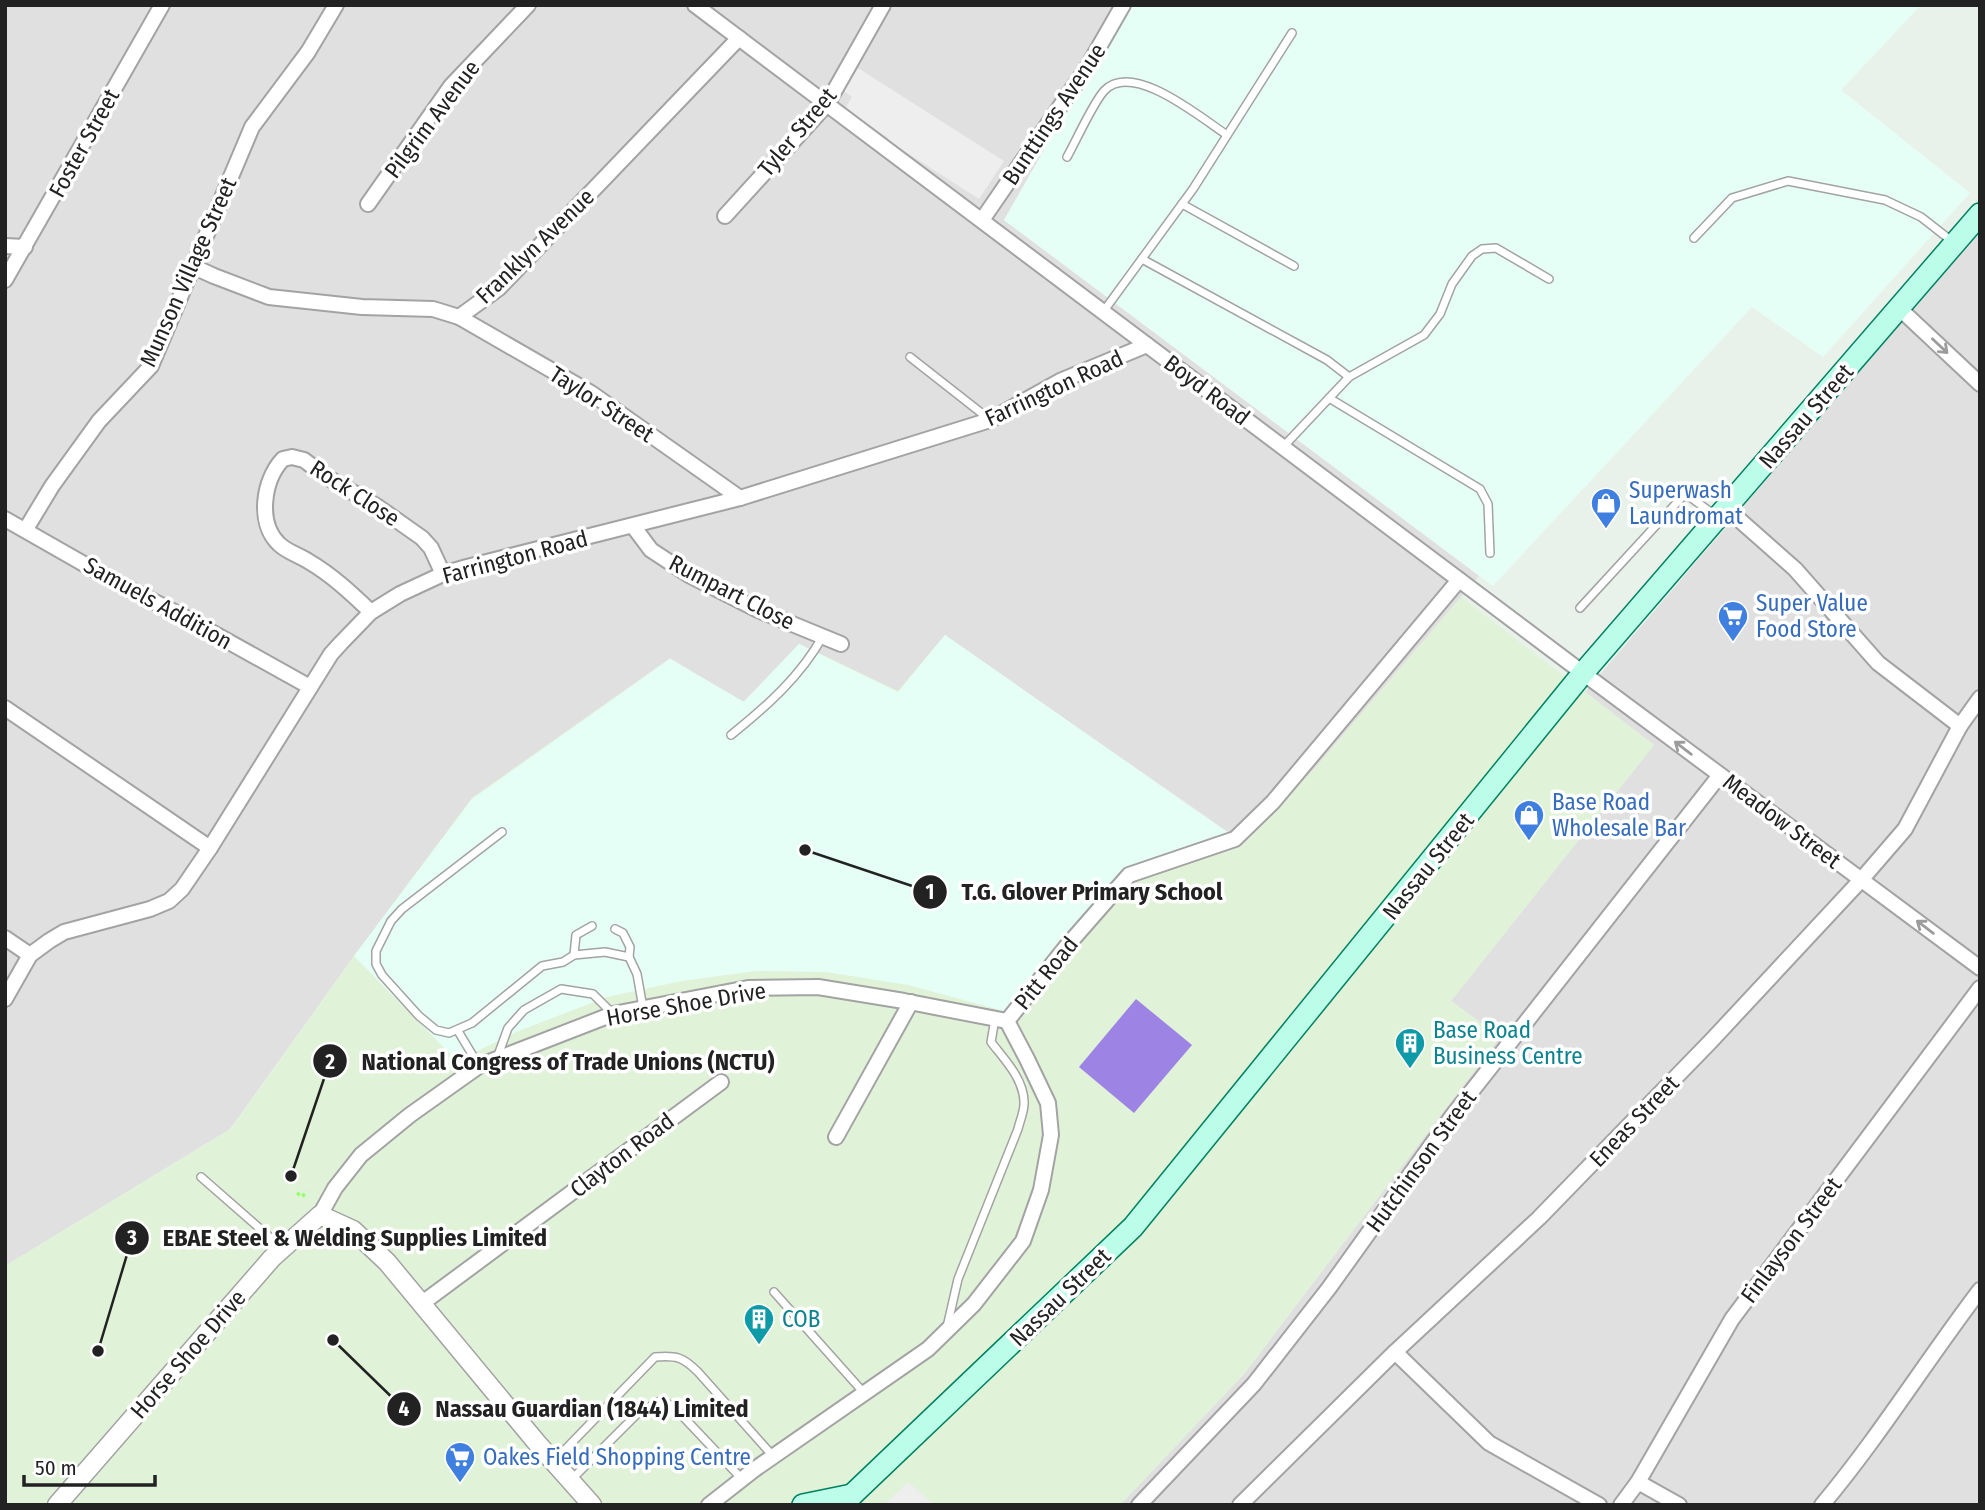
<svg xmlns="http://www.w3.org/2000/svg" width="1985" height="1510" viewBox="0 0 1985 1510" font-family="'Fira Sans Condensed',sans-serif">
  <rect width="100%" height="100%" fill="#e8f2eb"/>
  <g fill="#dfe0df">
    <path d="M5,5H1127L1004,220L1479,576L1315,768L1244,843L945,635L898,691L799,644L743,702L670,658L472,798L354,956L230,1129L5,1266Z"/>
    <path d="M1980,230V1505H1120L1244,1374L1500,1037L1451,1001L1654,745L1585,692Z"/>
  </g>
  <path fill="#e0f3d8" d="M1461,597L1654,745L1451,1001L1500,1037L1244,1374L1120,1505H5V1266L231,1129L354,956L472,798L670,659L744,702L799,644L898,691L945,635L1243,844L1315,768Z"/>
  <g fill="#e5fff6">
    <path d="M1127,5H1921L1841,90L1970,193L1823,357L1752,307L1493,586L1004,220Z"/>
    <path d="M945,635L1228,833L1125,868L1057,943L1004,1011L908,985L826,972L756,971L682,981L607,997L521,1030L457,1061L354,956L472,799L670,659L744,702L799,644L898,692Z"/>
  </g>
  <path fill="#9d84e4" d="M1136,999L1192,1045L1134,1113L1079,1067Z"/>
  <g fill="#eee">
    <path d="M858,68L1004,161L979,199L887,140L888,138L853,115L846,107L852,97L844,91Z"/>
    <path d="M908,1482L934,1505H884Z"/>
  </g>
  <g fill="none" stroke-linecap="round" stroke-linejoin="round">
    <g stroke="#a3a3a3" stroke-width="10">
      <g id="service">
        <path d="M1067,157C1076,141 1093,103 1104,91C1132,60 1201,118 1227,135"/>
        <path d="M1182,204L1294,266"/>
        <path d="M1694,238L1732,198L1788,181L1885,200L1921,217L1953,242"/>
        <path d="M1142,259L1327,360L1349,377"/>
        <path d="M1103,312L1193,189L1292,33"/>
        <path d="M910,357L989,419"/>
        <path d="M1329,398L1480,489L1488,504L1490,553"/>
        <path d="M1283,447L1349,377L1424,335L1440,314L1452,284L1472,256L1482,249L1496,248L1549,279"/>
        <path d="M1580,608L1683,496L1690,497L1716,516"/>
        <path d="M731,735C767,706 800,677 823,636"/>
        <path d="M502,832L402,909L391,921L376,951V964L382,975L419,1016L436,1030L449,1033L472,1023L542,966L563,962L574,955L605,952L629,957"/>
        <path d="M615,929L623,933L630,947L629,957L637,974L643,1008"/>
        <path d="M574,955L576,935L592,926"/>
        <path d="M458,1031L479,1066"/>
        <path d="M497,1058L508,1028L524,1010L561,989L593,994L613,1014"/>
        <path d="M201,1177L282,1248"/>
        <path d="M774,1292L864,1393"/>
        <path d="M947,1327L958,1279L1018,1129C1020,1120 1025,1110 1024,1101C1023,1078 1004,1059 991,1042L995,1019"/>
        <path d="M554,1461L655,1357C676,1355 683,1357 698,1372L773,1456"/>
        <path d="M571,1480L637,1414L660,1401L673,1406L742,1479"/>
      </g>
    </g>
    <g stroke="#a3a3a3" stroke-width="18">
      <g id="minor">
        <path d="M695,5L1583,673L1980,968"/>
        <path d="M368,204L451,86L528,5"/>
        <path d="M725,216L827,104L883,5"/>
        <path d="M982,220L1088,66L1123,5"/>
        <path d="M5,246L25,247"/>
        <path d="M194,267L214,276L269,297L362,307L433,309L459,317L499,288L739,38"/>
        <path d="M5,280L162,5"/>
        <path d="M1899,308L1980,384"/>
        <path d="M459,317L591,393L740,498"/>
        <path d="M1726,508L1795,569L1878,663L1960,726"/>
        <path d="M5,519L112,580L188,619L310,687"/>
        <path d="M633,526L651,550L689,575L758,610L841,644"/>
        <path d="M26,529L52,486L99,421L151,366L252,127L308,52L336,5"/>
        <path d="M371,612C351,593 332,575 308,561C299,555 287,552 279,544C257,523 263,480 283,459L292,457L304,460L325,476L378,507L422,538L431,548L443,574"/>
        <path d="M5,708L210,848"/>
        <path d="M5,938L30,955"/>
        <path d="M5,999L30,955L49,941L64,932L150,909L169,901L182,889L210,848L331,654L341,643L371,612L400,594L443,574L467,567L740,498L990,420L1060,381L1147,345"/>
        <path d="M1007,1021L1066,947L1129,875L1235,839L1273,802L1459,580"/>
        <path d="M836,1137L911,1002"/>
        <path d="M320,1215L335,1188L361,1155L410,1115L479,1066L613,1014L748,988L818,987L904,1001L1007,1021"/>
        <path d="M421,1304L721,1082"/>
        <path d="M1395,1352L1489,1443L1599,1505"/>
        <path d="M1638,1482L1679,1505"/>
        <path d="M709,1505L755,1469L928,1349L974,1304L1023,1241L1041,1190L1051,1135L1048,1103L1027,1059L1007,1021"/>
        <path d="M1139,1505L1254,1384L1329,1288L1453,1115L1720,775"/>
        <path d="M1240,1505L1395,1352L1539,1218L1711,1041L1861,880L1905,829L1960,726L1980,698"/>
        <path d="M1621,1505L1638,1482L1732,1319L1980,988"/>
        <path d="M1822,1505C1879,1437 1926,1361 1980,1290"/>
      </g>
    </g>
    <g stroke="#a3a3a3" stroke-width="21">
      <path id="tertiary" d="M57,1505L272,1258L320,1215L353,1230L387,1262L537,1443L592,1505"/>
    </g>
    <g stroke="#008262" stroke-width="24">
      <g id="secondary">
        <path d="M803,1505L852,1495"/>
        <path d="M844,1505L852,1495L1133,1227L1583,673L1980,214"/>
      </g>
    </g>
    <path stroke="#92ff6d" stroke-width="3.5" stroke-dasharray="3.5 3.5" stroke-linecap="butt" d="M297,1193L302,1197L307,1191"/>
    <use href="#service" stroke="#fff" stroke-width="7"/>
    <use href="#minor" stroke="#fff" stroke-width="14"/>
    <use href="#tertiary" stroke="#fff" stroke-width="18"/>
    <use href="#secondary" stroke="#bcfde9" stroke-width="21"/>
  </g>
  <defs><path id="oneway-shaft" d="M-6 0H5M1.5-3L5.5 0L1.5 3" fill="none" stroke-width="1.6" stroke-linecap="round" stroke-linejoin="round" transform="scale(1.75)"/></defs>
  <g stroke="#9c9c9c">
    <use href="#oneway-shaft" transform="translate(1940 346) rotate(43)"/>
    <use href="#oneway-shaft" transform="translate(1683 748) rotate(-143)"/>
    <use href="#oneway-shaft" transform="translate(1925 927) rotate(-143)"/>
  </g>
  <defs>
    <g id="shop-pin" transform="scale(1.575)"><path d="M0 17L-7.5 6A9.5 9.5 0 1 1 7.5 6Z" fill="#3f7fe0" stroke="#fff"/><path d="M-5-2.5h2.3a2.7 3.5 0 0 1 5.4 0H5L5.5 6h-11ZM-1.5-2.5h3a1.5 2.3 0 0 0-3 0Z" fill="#fff"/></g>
    <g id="supermarket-pin" transform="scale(1.575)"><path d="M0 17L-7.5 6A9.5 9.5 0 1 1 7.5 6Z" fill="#3f7fe0" stroke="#fff"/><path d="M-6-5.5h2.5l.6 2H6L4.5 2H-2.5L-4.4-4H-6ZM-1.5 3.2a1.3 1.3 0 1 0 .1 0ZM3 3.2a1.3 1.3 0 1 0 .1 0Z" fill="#fff"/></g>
    <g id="building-pin" transform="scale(1.575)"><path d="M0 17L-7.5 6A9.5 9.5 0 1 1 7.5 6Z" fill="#0f9aa8" stroke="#fff"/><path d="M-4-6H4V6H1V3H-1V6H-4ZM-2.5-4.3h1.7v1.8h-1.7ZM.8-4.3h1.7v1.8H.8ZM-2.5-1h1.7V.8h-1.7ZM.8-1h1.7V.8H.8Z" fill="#fff"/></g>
  </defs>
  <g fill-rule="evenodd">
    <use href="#shop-pin" x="1606" y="503"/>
    <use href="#supermarket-pin" x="1733" y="616"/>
    <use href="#shop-pin" x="1529" y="815"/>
    <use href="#building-pin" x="1410" y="1043"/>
    <use href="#building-pin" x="759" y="1319"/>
    <use href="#supermarket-pin" x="460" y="1457"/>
  </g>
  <g text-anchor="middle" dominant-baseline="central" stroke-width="7" stroke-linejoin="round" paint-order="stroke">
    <g font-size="23" fill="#222" stroke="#fff">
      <text transform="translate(1054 114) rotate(-56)">Bunttings Avenue</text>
      <text transform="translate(432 119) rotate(-53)">Pilgrim Avenue</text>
      <text transform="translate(797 132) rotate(-50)">Tyler Street</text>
      <text transform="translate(84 143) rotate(-61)">Foster Street</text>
      <text transform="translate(535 246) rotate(-44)">Franklyn Avenue</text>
      <text transform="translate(188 272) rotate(-66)">Munson Village Street</text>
      <text transform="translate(1054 388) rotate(-25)">Farrington Road</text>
      <text transform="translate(1207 390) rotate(37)">Boyd Road</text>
      <text transform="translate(602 404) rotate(33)">Taylor Street</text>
      <text transform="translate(1806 416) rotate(-49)">Nassau Street</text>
      <text transform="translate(355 493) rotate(33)">Rock Close</text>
      <text transform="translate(515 557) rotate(-15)">Farrington Road</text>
      <text transform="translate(732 592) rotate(27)">Rumpart Close</text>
      <text transform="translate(158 603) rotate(29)">Samuels Addition</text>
      <text transform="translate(1782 821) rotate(37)">Meadow Street</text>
      <text transform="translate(1428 866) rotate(-51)">Nassau Street</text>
      <text transform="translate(1046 973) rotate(-51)">Pitt Road</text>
      <text transform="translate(686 1004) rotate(-10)">Horse Shoe Drive</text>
      <text transform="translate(1634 1121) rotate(-46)">Eneas Street</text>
      <text transform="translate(622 1155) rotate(-37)">Clayton Road</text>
      <text transform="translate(1421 1161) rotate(-54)">Hutchinson Street</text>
      <text transform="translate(1791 1240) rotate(-53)">Finlayson Street</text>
      <text transform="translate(1060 1297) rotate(-44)">Nassau Street</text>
      <text transform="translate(188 1354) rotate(-49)">Horse Shoe Drive</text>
    </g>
    <g font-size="23" fill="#366cbe" stroke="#fff" text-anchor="start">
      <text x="1629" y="490">Superwash<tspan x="1629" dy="26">Laundromat</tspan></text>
      <text x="1756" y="603">Super Value<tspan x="1756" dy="26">Food Store</tspan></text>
      <text x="1552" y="802">Base Road<tspan x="1552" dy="26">Wholesale Bar</tspan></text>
      <text x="483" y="1457">Oakes Field Shopping Centre</text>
    </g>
    <g font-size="23" fill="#0d838f" stroke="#fff" text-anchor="start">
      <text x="1433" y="1030">Base Road<tspan x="1433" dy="26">Business Centre</tspan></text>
      <text x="782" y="1319">COB</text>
    </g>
  </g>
  <path fill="none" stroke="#222" stroke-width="2.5" d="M805 850L930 892M291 1176L330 1061M98 1351L132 1238M333 1340L404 1409"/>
  <g fill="#222" stroke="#fff" stroke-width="2.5">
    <circle cx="805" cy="850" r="7"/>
    <circle cx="291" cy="1176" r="7"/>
    <circle cx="98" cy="1351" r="7"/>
    <circle cx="333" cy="1340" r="7"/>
    <circle cx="930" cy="892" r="18"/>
    <circle cx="330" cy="1061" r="18"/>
    <circle cx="132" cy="1238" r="18"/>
    <circle cx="404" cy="1409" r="18"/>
  </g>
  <g font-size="21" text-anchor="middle" font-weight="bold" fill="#fff">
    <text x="930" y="899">1</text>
    <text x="330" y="1069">2</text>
    <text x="132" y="1245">3</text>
    <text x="404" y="1416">4</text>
  </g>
  <g font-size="24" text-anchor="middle" font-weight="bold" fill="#222" stroke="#fff" stroke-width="7" stroke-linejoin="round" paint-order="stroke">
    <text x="1092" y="900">T.G. Glover Primary School</text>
    <text x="568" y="1070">National Congress of Trade Unions (NCTU)</text>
    <text x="355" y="1246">EBAE Steel &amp; Welding Supplies Limited</text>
    <text x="592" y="1417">Nassau Guardian (1844) Limited</text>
  </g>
  <rect width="1985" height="1510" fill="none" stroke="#222222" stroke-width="14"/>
  <path d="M24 1475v10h131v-10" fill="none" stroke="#222222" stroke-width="3.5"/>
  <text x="35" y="1475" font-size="21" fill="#222222" stroke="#ffffff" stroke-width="5" paint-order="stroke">50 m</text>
</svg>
